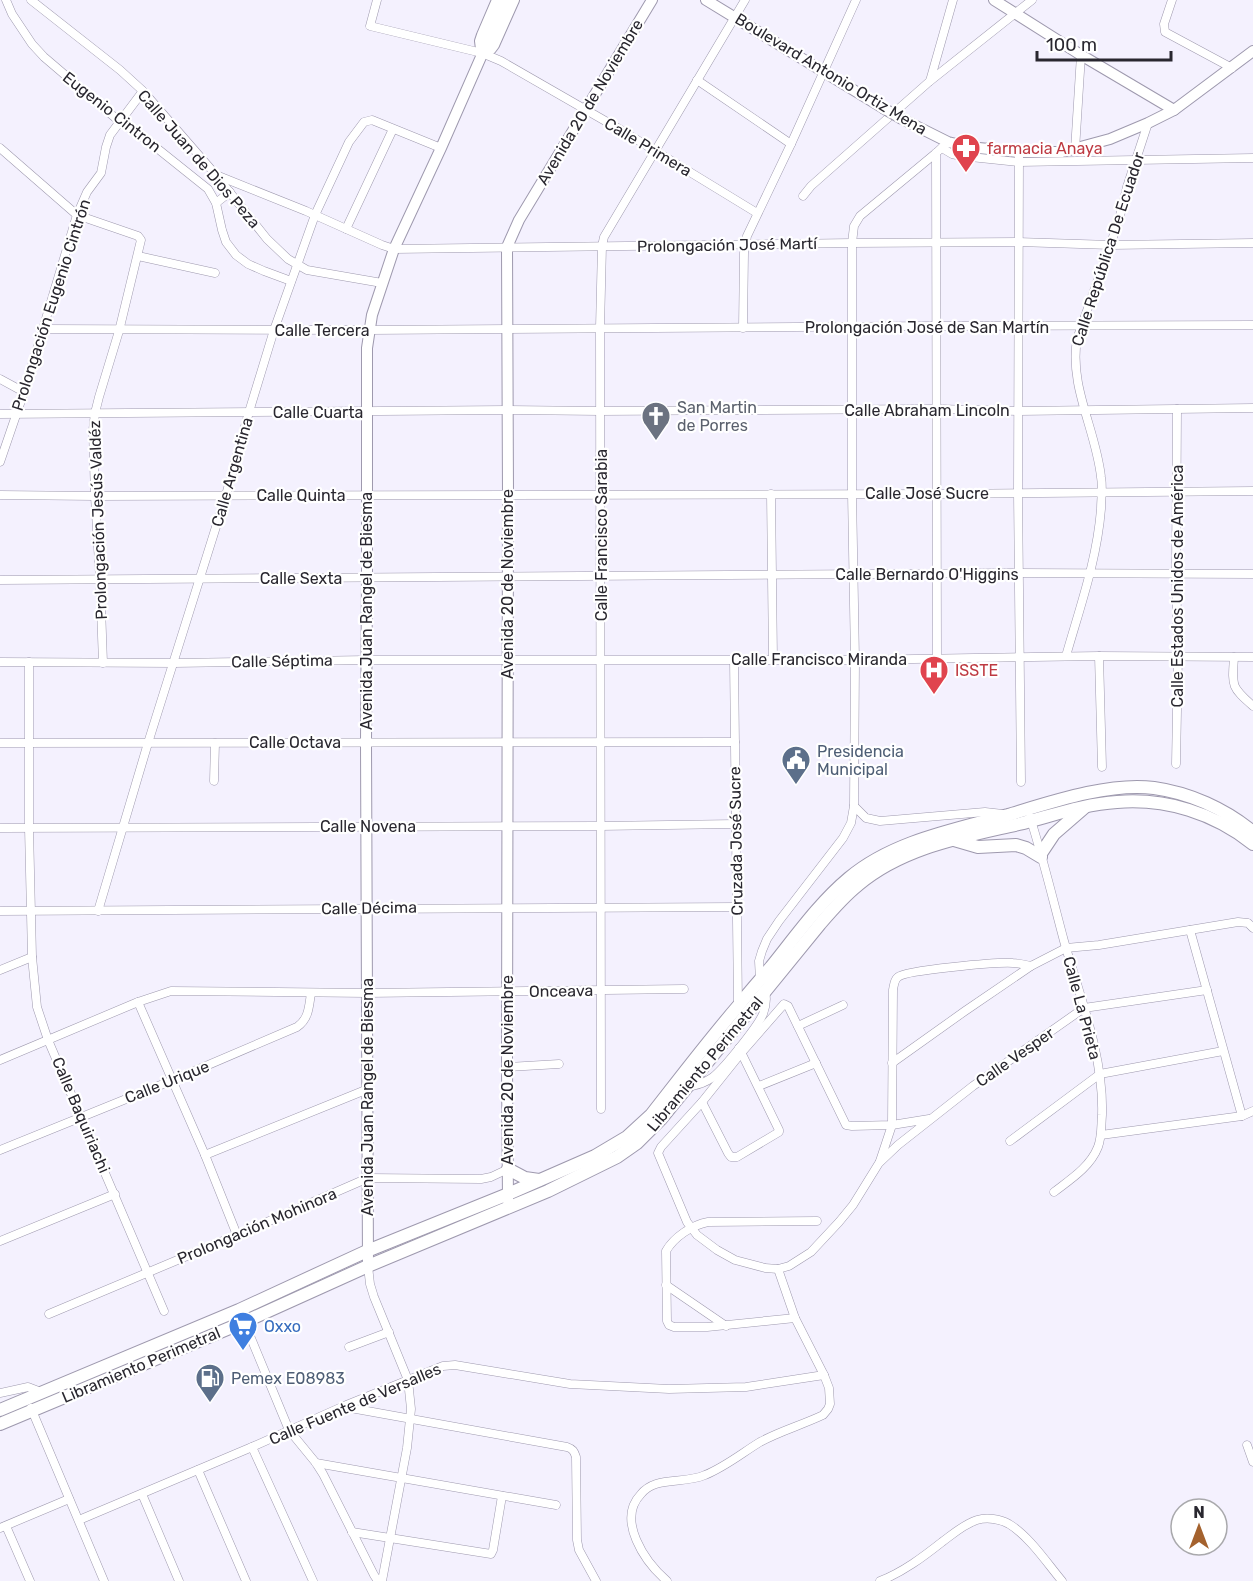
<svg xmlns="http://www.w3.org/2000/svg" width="1253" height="1581" viewBox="0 0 1253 1581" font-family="Rubik,sans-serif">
  <rect width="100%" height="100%" fill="#f4f1fe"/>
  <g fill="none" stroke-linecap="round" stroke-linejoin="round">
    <g stroke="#9e99ae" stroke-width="9">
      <g id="street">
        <path d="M6,0L12,14L32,44L44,57L119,121L148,141L208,189L216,203L222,230L226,242L236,255L248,264L264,271L291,281"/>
        <path d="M31,0L120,70L143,91L216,175L267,239L288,259L307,270L382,283"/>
        <path d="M377,0L370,26L482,53L501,61L621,130L757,213"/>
        <path d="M1172,0L1164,24L1165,32L1232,68"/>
        <path d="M697,80L791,144"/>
        <path d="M930,81L953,0"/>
        <path d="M0,148L77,215L138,236L141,240L119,331L99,397L95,413L93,430L95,496L100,580L103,663"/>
        <path d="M942,148L952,154L961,156L1019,162L1253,158"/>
        <path d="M1075,150L1081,55"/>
        <path d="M1019,152L1018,492L1021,782"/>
        <path d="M936,153L937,659"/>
        <path d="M216,175L306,211L382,245L394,249L852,243L1018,242L1111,245L1253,243"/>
        <path d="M803,196L811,186L930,81L1032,0"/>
        <path d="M216,203L230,192"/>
        <path d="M346,229L393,129"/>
        <path d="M138,256L215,273"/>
        <path d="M743,328L744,253L747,236L791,144L856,0"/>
        <path d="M43,329L369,330L935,326L1253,325"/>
        <path d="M0,379L24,392"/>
        <path d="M0,414L507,410L600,411L937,409L1019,411L1253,408"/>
        <path d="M0,462L24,392L77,215L87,192L101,173L106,147L110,135L143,91"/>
        <path d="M771,494L773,660"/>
        <path d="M0,495L95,496L937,494L1253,491"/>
        <path d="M0,580L1019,573L1253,574"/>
        <path d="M1066,656C1080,607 1097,560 1101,509C1101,498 1103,488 1101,477C1096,430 1069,387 1077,339L1119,220L1127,187L1148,123"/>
        <path d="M1099,656L1102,767"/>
        <path d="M1234,657C1232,686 1231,687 1253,706"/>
        <path d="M734,659L738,1006"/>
        <path d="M0,662L174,663L367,660H855L1099,656L1253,657"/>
        <path d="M29,662V828L32,957L37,1007L48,1040L164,1311"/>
        <path d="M0,743L735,742"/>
        <path d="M1176,764L1178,656L1176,573L1177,409"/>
        <path d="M214,781L215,743"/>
        <path d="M854,806L866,818L880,821L985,812L1003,814"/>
        <path d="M1030,817C1043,858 1053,900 1064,941C1080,997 1104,1057 1102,1115C1101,1126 1102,1136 1098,1147C1090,1167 1071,1179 1054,1192"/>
        <path d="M0,828L600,826L735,824"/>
        <path d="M0,911L737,907"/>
        <path d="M98,911L148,743L226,495L249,412L274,330L315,215L349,142L364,122L372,120L441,148"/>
        <path d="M1190,930L1242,1116"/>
        <path d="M0,970L32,957"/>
        <path d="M760,980L759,961L762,951L767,939L779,921L843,838L851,823L854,806L855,660L852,493V243L854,226L860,216L936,153L948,142"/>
        <path d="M138,1002L205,1155L237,1235"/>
        <path d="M798,1026L843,1005"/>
        <path d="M0,1060L138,1002L171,991L367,993L684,989"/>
        <path d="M892,1063L965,1011L1031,966"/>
        <path d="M507,1067L559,1064"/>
        <path d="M759,1086L816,1063"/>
        <path d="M688,1087C696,1085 703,1084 710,1079C721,1073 758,1026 763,1014C766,1006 767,999 765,991"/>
        <path d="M702,1102L728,1153L731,1157H737L779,1132V1130L739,1048"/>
        <path d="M601,1109L600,328L602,246L604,237L745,0"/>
        <path d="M929,1119L892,1125L852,1126L846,1125L788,1006L784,1004L742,1052L702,1102L661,1147L658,1153L687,1222L697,1235L717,1250L735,1260L765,1268L778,1269L789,1266L811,1252L839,1222L853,1205L879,1163L898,1145L973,1086L1084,1008L1207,990"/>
        <path d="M1101,1135L1242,1116L1253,1111"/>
        <path d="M1010,1141L1100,1074L1223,1051"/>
        <path d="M0,1150L173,1080L297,1027C309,1019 309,1006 311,993"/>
        <path d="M205,1155L368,1089"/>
        <path d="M880,1161L892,1125L893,990C894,985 894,980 898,977C906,970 998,962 1013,963C1019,963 1025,965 1031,966L1066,948L1099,945L1238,922L1248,923L1253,928"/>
        <path d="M0,1241L115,1194"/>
        <path d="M368,1266L370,1284L374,1297L408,1380L411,1409L407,1448L382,1581"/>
        <path d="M666,1285L726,1326"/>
        <path d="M49,1314L237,1235L368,1178L481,1179L491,1177L508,1169"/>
        <path d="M795,1318L707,1327H674L669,1325L667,1321L666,1251C674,1237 692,1225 708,1222L817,1221"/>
        <path d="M243,1319L289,1430L316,1463L323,1474L374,1575L378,1581"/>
        <path d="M349,1347L389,1332"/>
        <path d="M0,1393L28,1387L41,1392"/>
        <path d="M345,1407L567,1447C573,1449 574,1451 576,1457L577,1540L579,1550L596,1581"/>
        <path d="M31,1408L104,1581"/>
        <path d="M1247,1445L1253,1462"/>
        <path d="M252,1447L313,1581"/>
        <path d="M316,1463L556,1505"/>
        <path d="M198,1470L246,1581"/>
        <path d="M142,1494L179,1581"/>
        <path d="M79,1520L252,1447L344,1406L443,1366L455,1365L570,1384L669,1389L746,1387L824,1375"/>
        <path d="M6,1526L30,1581"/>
        <path d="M0,1528L69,1499"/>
        <path d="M352,1532L491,1554L493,1550L502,1496"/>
        <path d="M667,1581C645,1562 616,1520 641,1494C645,1489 650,1486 656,1484C672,1479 689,1482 705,1475C725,1467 742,1453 760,1442C780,1431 802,1425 823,1415L828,1409L830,1404L829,1388L824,1375L795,1318L778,1269"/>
        <path d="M880,1581C903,1572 923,1557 942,1542C953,1534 964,1524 977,1520C987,1517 1000,1519 1009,1524C1029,1536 1047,1563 1062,1581"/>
      </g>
    </g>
    <g stroke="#9e99ae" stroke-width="12">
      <g id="secondary">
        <path d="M706,0L883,108"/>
        <path d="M994,0L1081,55L1174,110"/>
        <path d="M481,49L480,41L482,35L497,0"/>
        <path d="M482,53L491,49L494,45L514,0"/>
        <path d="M902,119L948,142L969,147L1019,152H1062L1110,139L1148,123L1174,110L1253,51"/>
        <path d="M508,1201L507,1067L508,494L507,247L519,220L652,0"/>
        <path d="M368,1266L366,742L367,577V348L372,315L394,249L441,148L506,0"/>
      </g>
    </g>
    <g stroke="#9e99ae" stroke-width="14">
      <g id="primary">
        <path d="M954,840L978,847L1016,845L1026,848L1041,857"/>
        <path d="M1040,855L1054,834L1084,808"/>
        <path d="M508,1169L525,1178L539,1180"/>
        <path d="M0,1410L239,1310L367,1251L508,1194L595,1156L627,1137L651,1115C680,1078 708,1041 739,1005C749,992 760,980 771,967C796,936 819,903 849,878C893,841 954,830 1008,815C1051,802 1110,782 1154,788C1190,793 1225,809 1253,832"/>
        <path d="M0,1424L244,1322L368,1266L548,1191L617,1157L637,1143L661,1119L820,924C832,910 844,896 858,885C903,847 963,837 1019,824C1051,816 1084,804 1117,802C1166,798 1214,813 1253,844"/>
      </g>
    </g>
    <use href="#street" stroke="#fff" stroke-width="8"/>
    <use href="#secondary" stroke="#fff" stroke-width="10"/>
    <use href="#primary" stroke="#fff" stroke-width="12"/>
    <g stroke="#9e99ae" stroke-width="12" stroke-linecap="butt">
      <path id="secondary-bridge" d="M883,108L902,119"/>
    </g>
    <use href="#secondary-bridge" stroke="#fff" stroke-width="10"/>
  </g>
  <defs>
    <g id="pharmacy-pin" transform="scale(1.5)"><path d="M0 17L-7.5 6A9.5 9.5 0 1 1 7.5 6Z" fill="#e0444e" stroke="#fff"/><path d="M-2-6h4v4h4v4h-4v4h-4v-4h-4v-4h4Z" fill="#fff"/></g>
    <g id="church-pin" transform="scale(1.5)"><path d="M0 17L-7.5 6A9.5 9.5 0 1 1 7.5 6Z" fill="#6b7280" stroke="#fff"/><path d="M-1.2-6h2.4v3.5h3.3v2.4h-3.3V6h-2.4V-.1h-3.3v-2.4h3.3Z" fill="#fff"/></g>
    <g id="hospital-pin" transform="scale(1.5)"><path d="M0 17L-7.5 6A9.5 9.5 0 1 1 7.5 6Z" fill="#e0444e" stroke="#fff"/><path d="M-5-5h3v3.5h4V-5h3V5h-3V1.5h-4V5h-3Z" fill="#fff"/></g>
    <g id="civic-pin" transform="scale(1.5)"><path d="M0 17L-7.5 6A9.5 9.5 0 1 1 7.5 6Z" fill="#5c6f8a" stroke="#fff"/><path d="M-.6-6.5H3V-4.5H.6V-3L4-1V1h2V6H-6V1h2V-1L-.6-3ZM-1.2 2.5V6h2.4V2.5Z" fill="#fff"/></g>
    <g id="supermarket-pin" transform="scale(1.5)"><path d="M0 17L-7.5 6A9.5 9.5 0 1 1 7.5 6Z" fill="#3f7fe0" stroke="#fff"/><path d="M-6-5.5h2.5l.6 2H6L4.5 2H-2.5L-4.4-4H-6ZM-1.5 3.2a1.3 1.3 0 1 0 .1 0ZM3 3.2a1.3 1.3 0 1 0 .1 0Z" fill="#fff"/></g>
    <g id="fuel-pin" transform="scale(1.5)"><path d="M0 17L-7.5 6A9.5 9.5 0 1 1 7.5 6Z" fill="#5c6f8a" stroke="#fff"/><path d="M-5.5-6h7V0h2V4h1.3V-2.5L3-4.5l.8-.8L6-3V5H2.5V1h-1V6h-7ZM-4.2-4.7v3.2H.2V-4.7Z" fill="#fff"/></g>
  </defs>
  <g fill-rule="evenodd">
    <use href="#pharmacy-pin" x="966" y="148"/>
    <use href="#church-pin" x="656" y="416"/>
    <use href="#hospital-pin" x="934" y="670"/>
    <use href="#civic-pin" x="796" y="760"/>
    <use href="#supermarket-pin" x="243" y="1326"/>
    <use href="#fuel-pin" x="210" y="1378"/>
  </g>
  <g text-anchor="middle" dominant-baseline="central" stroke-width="4.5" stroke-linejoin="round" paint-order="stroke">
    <g font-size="16" fill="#29272f" stroke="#fff">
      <text transform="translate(831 74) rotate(31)">Boulevard Antonio Ortiz Mena</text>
      <text transform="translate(590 102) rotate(-59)">Avenida 20 de Noviembre</text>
      <text transform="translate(112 112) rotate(38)">Eugenio Cintron</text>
      <text transform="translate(648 147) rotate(31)">Calle Primera</text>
      <text transform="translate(199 159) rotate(49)">Calle Juan de Dios Peza</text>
      <text transform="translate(727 245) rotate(-1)">Prolongación José Martí</text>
      <text transform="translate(1108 249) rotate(-72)">Calle República De Ecuador</text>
      <text transform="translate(51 305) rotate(-72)">Prolongación Eugenio Cintrón</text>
      <text x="927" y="327">Prolongación José de San Martín</text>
      <text x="322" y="330">Calle Tercera</text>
      <text x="927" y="410">Calle Abraham Lincoln</text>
      <text x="318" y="412">Calle Cuarta</text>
      <text transform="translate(232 472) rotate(-74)">Calle Argentina</text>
      <text x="927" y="493">Calle José Sucre</text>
      <text x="301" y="495">Calle Quinta</text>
      <text transform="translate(98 520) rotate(-92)">Prolongación Jesús Valdéz</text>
      <text transform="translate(601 535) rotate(-90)">Calle Francisco Sarabia</text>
      <text x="927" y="574">Calle Bernardo O'Higgins</text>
      <text x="301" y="578">Calle Sexta</text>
      <text transform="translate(507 584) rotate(-90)">Avenida 20 de Noviembre</text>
      <text transform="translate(1177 586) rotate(-90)">Calle Estados Unidos de América</text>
      <text transform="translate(366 611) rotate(-90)">Avenida Juan Rangel de Biesma</text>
      <text x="819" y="659">Calle Francisco Miranda</text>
      <text transform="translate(282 661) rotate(-1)">Calle Séptima</text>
      <text x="295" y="742">Calle Octava</text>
      <text x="368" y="826">Calle Novena</text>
      <text transform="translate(736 841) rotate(-91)">Cruzada José Sucre</text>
      <text transform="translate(369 908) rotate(-1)">Calle Décima</text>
      <text transform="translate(561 991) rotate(-1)">Onceava</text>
      <text transform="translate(1082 1008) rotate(75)">Calle La Prieta</text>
      <text transform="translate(1015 1057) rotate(-35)">Calle Vesper</text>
      <text transform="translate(705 1064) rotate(-50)">Libramiento Perimetral</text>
      <text transform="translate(507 1070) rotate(-90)">Avenida 20 de Noviembre</text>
      <text transform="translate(167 1082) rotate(-22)">Calle Urique</text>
      <text transform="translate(367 1097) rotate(-90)">Avenida Juan Rangel de Biesma</text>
      <text transform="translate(81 1115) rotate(67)">Calle Baquiriachi</text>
      <text transform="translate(257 1226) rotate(-23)">Prolongación Mohinora</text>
      <text transform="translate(141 1365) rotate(-23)">Libramiento Perimetral</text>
      <text transform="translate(355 1404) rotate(-23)">Calle Fuente de Versalles</text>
    </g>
    <g font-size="16" fill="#be3a42" stroke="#fff" text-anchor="start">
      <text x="987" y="148">farmacia Anaya</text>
      <text x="955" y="670">ISSTE</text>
    </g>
    <g font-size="16" fill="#5b616d" stroke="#fff" text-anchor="start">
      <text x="677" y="407">San Martin<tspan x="677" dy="18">de Porres</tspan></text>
    </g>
    <g font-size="16" fill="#4e5e75" stroke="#fff" text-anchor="start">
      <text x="817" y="751">Presidencia<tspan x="817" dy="18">Municipal</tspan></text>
      <text x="231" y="1378">Pemex E08983</text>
    </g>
    <g font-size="16" fill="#366cbe" stroke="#fff" text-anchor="start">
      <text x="264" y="1326">Oxxo</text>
    </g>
  </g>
  <g transform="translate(1199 1527)"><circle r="28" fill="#ffffff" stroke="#a9a9ac" stroke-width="1.5"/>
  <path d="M0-4.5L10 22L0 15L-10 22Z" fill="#a4622e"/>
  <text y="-9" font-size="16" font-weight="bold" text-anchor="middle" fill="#29272f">N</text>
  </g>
  <path d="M1037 51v9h134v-9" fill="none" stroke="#29272f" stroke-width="3"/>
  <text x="1046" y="51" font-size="18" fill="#29272f" stroke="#ffffff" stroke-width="4.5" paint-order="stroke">100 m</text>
</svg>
